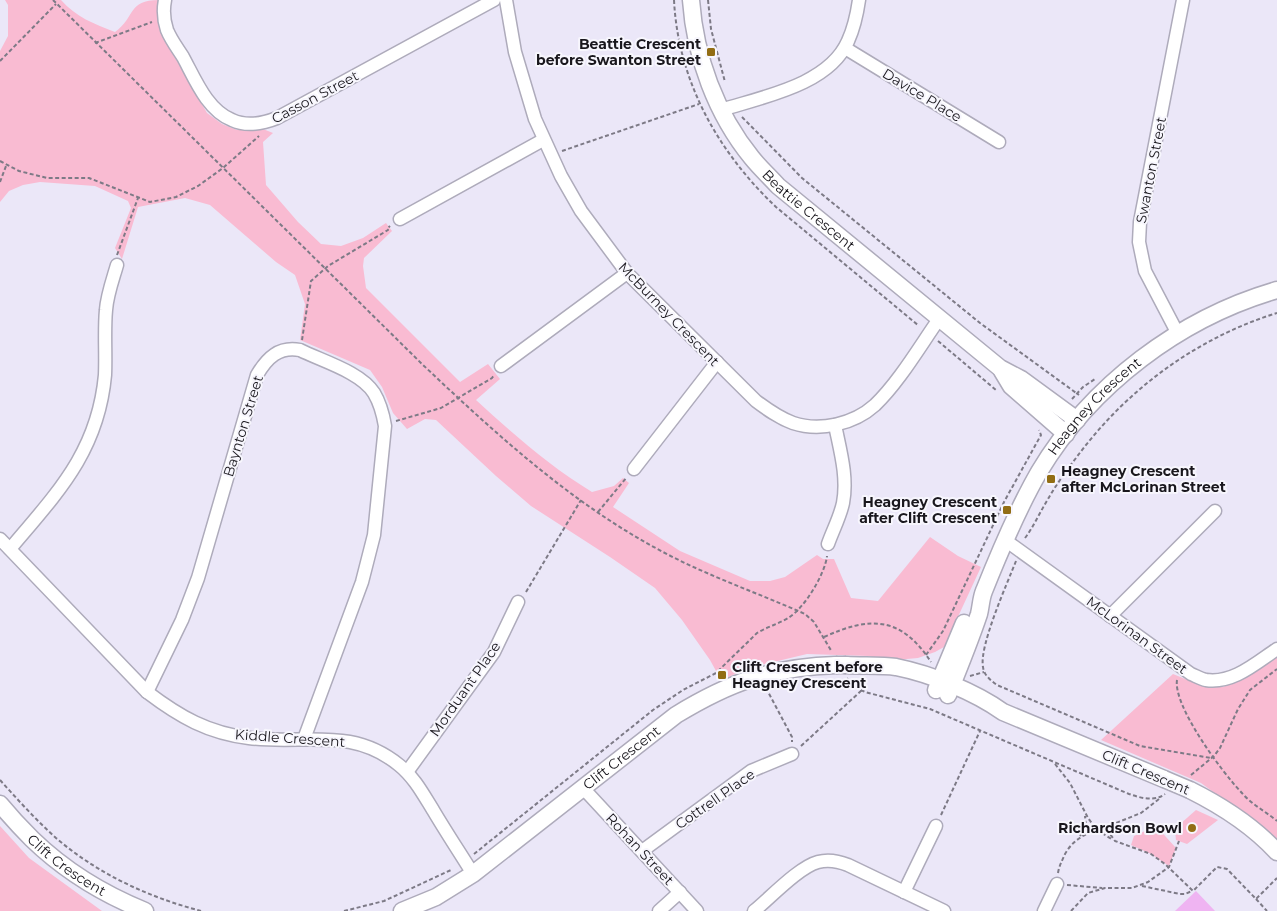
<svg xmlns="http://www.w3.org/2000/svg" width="1277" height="911" viewBox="0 0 1277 911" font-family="Montserrat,sans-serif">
  <rect width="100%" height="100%" fill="#ebe7f8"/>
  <g fill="#f9bbd2">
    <path d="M5,0H61C76,17 94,24 115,32C136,17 127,0 159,0V23L162,35L207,113L222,124L237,130L263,129L273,133L263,142L266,185L298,222L321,244L341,246L363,238L386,223L392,231L364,258L363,266L366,288L460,382L488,364L500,379L476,400C513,434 549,466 592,492L614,486L623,478L629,483L613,507L680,551L750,581H770L785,577L817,555L823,559H834L851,598L878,601L930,537L958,556L981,567L944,647L935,652L918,658L884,661L869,656L807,654L752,667L721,680L710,660L682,620L655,588L610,557L531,506L496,476L436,420L425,419L407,429L393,413L382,387L370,370L300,340L305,304L295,275L276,262L210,205L185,198L138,207L122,259L115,248L131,208L128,201L95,186L40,182L23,185L9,191L0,202V51L8,36V5Z"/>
    <path d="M1277,656V845L1235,808L1201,783L1101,740L1173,674L1200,685L1223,687L1251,673Z"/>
    <path d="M1196,810L1218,820L1187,844L1176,840L1175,831L1179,825Z"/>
    <path d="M0,826L29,858L102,911H0Z"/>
    <path d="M1153,826H1156L1176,848L1169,866L1151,854L1131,845L1134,836L1145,831Z"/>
  </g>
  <path fill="#efb4f2" d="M1196,891L1215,911H1175Z"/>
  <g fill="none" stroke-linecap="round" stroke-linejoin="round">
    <g stroke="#aeabbb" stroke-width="15">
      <g id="minor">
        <path d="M165,0C163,10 164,21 167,30C171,40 178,49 183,57C195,79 207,110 232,120C247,127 262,124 277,118L494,0"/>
        <path d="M506,0L515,52L535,119L561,176L581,211L627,273L756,401C768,410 779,418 793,423C820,432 854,424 875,405C899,382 920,346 939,319"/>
        <path d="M845,48L999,142"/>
        <path d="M721,110C762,97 829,85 848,41C854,28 857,14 859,0"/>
        <path d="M400,219L543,140"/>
        <path d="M1178,334L1145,271L1139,242L1140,222L1183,0"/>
        <path d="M501,366L627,273"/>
        <path d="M634,469L717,362"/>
        <path d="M0,539L147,692C180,717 208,733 249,738C304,745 351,726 399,765C414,777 423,794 433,810C446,832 460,853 473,874"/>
        <path d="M1005,540L1191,674C1196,676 1201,679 1206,680C1233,684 1256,663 1277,649"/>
        <path d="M828,544C833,530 840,517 843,503C848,477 840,450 835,425"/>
        <path d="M10,549C57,493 98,452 105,375C106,353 104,331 106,310C107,295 113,279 117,265"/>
        <path d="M1110,616L1215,511"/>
        <path d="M147,692L182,620L198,578L257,375C267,358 279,346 300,350C322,361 361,372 374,393C380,403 383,414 385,426L374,535L362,582L304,739"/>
        <path d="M407,772L494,652L518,602"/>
        <path d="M583,788L697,911"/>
        <path d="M642,851L751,771L792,754"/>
        <path d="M904,892L936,826"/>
        <path d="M659,911L680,892"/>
        <path d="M754,911C770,898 799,867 818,862C829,859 838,861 848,865L944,911"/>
        <path d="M1044,911L1057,884"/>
      </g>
    </g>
    <g stroke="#aeabbb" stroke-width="19">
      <g id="tertiary">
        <path id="s1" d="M691,0C695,57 716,114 752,158C760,168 770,177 778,186L1000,368L1021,379L1077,420"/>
        <path d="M1002,371L1011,386L1066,434"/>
        <path d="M846,665C862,666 881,665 896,667C931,674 975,692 1003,712L1164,779"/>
        <path d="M936,690L964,623"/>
        <path id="s2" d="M948,695C959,668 970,641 979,614C981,606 981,598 984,591C1000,551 1017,510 1039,472C1091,385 1180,318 1277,290"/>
        <path d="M1190,790C1222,806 1253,826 1277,852"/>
        <path id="s3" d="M0,804C10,816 21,828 32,839C64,870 103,894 145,911"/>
        <path id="s4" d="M402,911L436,897L473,874L676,715C730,682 772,667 836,665"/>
      </g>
    </g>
    <g stroke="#7d7a86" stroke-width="2" stroke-dasharray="4 2.5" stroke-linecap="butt">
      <path d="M53,0L422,364C496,434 572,504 663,552C708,576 758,593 805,614L814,622L832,652"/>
      <path d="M674,0C678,81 718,152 776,207L919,326"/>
      <path d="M708,0L711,29L725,82"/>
      <path d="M95,43L152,22"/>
      <path d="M0,61L56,4"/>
      <path d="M742,117L802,178L980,323L1079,395"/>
      <path d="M562,151L699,104"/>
      <path d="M0,161L19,171L47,178H89L150,202L176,197L198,186L223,168L259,136"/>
      <path d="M0,182L6,166"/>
      <path d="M117,255L138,198"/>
      <path d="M302,340L311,281L328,266L388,230L387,229L390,226"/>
      <path d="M938,341L996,390"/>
      <path d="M1072,399L1083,387L1095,379"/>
      <path d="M396,421L441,408L492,378L494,375"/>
      <path d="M598,512L627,477"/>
      <path d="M1025,538C1034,526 1040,512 1048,499C1056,485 1066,471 1076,458C1126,390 1196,338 1277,313"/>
      <path d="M1016,561C1007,584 979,646 983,667C984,675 990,680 997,685L1140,746L1211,758"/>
      <path d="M526,592L581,500"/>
      <path d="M824,637C870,616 901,616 931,662"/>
      <path d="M926,655L943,631L1004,502L1041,435L1039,430"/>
      <path d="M970,676L984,672"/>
      <path d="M847,678L850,685L865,692L930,709L1129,794C1141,798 1154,802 1165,794"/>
      <path d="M1177,680C1173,706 1222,772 1241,792C1251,804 1265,811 1277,821"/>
      <path d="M766,688L792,737V742"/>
      <path d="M801,746L862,690"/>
      <path d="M1055,764L1070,783L1088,818L1097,830L1113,840"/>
      <path d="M1191,775L1214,756L1220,748L1238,709L1250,690L1277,669"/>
      <path d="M0,780C18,800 36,820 56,838C98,874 148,897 201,911"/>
      <path d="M1159,799L1141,813L1111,825L1110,834L1115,841L1151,854L1165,864L1193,891L1217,867L1227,869L1256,899L1277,878"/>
      <path d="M941,815L980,731"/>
      <path d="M1080,836L1086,827L1085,816"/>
      <path d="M474,854L653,710L683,690L716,673L757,633C767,627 778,624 788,618C804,609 825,574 827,556"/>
      <path d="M1058,873C1059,866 1062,861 1065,854C1075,836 1092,831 1111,825"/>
      <path d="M1067,885L1102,888"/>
      <path d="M1142,886L1180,894H1185L1192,891"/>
      <path d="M1256,899L1267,911"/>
      <path d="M344,911L384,901L451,870"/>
      <path d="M1071,911L1088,893L1105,888H1132L1148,882L1169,867L1179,841"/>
    </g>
    <use href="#minor" stroke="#fff" stroke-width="12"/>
    <use href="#tertiary" stroke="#fff" stroke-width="16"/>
    <g stroke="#aeabbb" stroke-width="19" stroke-linecap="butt">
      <g id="tertiary-bridge">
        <path d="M836,665H846"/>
        <path d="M1164,779L1190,790"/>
      </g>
    </g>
    <use href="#tertiary-bridge" stroke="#fff" stroke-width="16"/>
  </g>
  <g fill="#926d14" stroke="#f7f6fd" stroke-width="2">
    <rect x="706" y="47" width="10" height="10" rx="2.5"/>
    <rect x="1046" y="474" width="10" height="10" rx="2.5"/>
    <rect x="1002" y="505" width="10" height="10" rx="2.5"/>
    <rect x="717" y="670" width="10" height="10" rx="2.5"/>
    <circle cx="1192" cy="828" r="5"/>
  </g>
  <g text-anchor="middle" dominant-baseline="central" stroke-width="4" stroke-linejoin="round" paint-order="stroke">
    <g font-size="14" font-weight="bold" fill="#19171d" stroke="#f7f6fd" text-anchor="end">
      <text x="701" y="44">Beattie Crescent<tspan x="701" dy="16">before Swanton Street</tspan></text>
      <text x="1061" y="471" text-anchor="start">Heagney Crescent<tspan x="1061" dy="16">after McLorinan Street</tspan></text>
      <text x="997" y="502">Heagney Crescent<tspan x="997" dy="16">after Clift Crescent</tspan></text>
      <text x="732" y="667" text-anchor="start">Clift Crescent before<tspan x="732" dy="16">Heagney Crescent</tspan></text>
      <text x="1182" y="828">Richardson Bowl</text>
    </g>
    <g font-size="14" fill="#19171d" stroke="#f7f6fd">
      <text transform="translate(922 95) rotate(31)">Davice Place</text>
      <text transform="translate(315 97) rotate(-28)">Casson Street</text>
      <text transform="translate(1151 170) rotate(-79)">Swanton Street</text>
      <text stroke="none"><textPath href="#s1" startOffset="249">Beattie Crescent</textPath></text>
      <text transform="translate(669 314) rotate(46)">McBurney Crescent</text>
      <text stroke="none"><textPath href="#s2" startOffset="328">Heagney Crescent</textPath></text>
      <text transform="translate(243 426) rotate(-73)">Baynton Street</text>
      <text transform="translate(1137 635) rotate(36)">McLorinan Street</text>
      <text transform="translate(465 689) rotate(-55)">Morduant Place</text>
      <text transform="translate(290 738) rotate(4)">Kiddle Crescent</text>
      <text stroke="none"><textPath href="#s4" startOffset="269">Clift Crescent</textPath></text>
      <text transform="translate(1146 772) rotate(23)">Clift Crescent</text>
      <text transform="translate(715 799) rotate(-35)">Cottrell Place</text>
      <text transform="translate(640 849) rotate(47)">Rohan Street</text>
      <text stroke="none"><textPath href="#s3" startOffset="91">Clift Crescent</textPath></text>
    </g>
  </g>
</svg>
